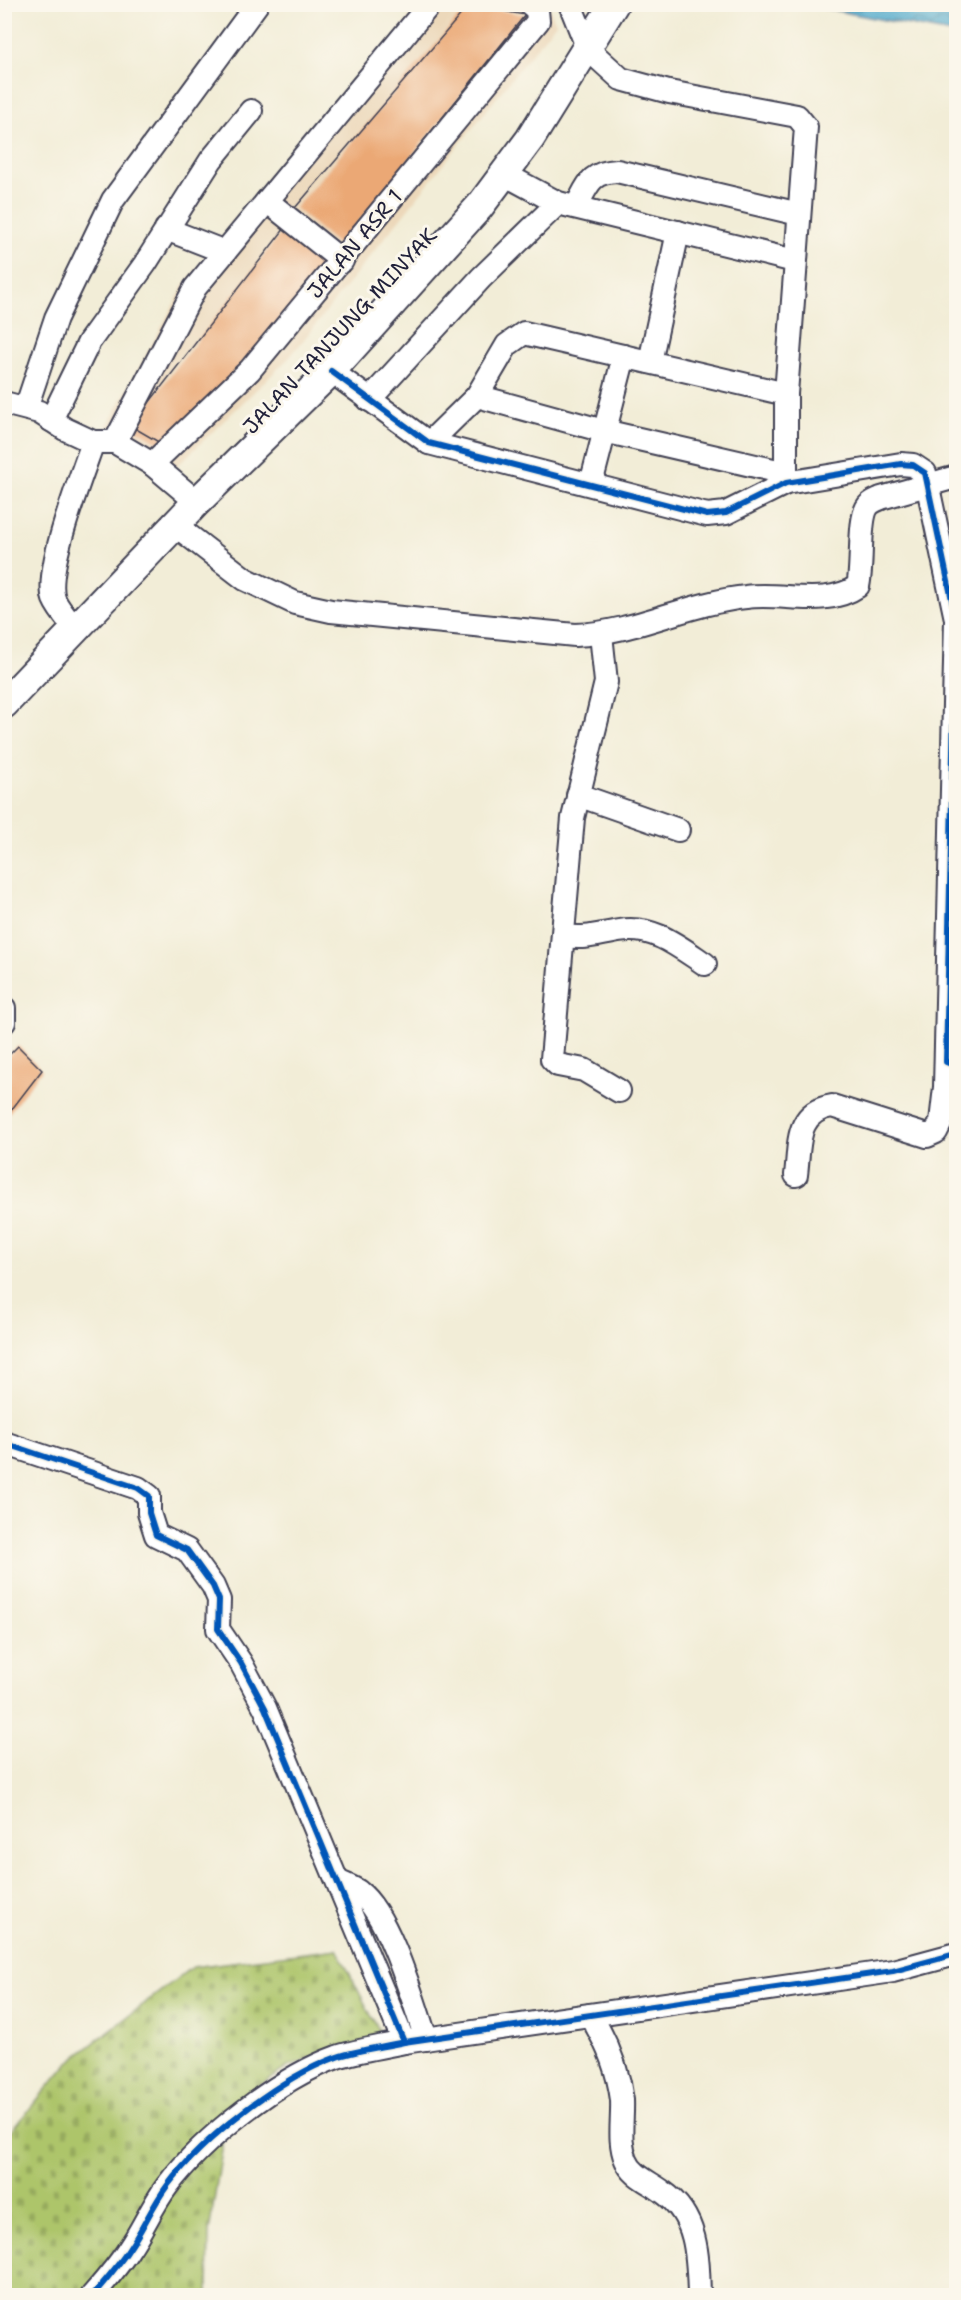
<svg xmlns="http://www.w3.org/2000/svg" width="961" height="2300" viewBox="0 0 961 2300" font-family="'Shantell Sans',sans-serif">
  <defs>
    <pattern id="cemetery-stones" width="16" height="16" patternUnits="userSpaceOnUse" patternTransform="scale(1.5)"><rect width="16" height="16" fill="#adc56a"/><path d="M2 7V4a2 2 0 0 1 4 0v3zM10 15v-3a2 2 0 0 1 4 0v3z" fill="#95a95d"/></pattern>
    <pattern id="water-waves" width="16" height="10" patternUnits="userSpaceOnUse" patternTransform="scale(1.5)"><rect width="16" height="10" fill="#4ca7ca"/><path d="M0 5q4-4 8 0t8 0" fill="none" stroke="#3f88a5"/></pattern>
  </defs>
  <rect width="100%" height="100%" fill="#fbf7ec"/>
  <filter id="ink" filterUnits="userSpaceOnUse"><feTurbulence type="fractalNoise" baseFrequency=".0167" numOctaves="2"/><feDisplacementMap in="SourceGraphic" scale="12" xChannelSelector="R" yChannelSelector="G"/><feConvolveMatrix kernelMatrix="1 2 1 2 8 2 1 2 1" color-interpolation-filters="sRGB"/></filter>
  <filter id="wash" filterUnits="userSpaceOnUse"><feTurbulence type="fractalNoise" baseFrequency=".008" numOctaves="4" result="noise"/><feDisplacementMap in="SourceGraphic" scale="24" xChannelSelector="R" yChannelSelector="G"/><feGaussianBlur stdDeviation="1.35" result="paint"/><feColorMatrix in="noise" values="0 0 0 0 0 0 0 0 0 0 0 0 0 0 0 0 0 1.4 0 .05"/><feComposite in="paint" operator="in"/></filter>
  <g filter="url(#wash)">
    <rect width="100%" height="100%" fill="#f2edd7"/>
    <path fill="#ecd8ba" d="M421,5L547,4L556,23L289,358L177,466L106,428L185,284Z"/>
    <path fill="url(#cemetery-stones)" stroke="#687452" stroke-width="1.5" d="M337,1949L381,2035L288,2067L222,2110V2151L209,2232L208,2295L5,2296V2138L69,2062L192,1967Z"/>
    <path fill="url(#water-waves)" stroke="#376482" stroke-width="1.5" d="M934,4L956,7V34L807,5Z"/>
    <g id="blocks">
      <g fill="#eba874">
        <path d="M469,5L525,15L339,246L295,208Z"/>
        <path d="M285,228L329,260L252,354L162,444L131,426Z"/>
        <path d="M18,1046L42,1070L9,1113L4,1109V1060Z"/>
      </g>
    </g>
  </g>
  <g filter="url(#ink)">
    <use href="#blocks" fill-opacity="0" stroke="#414052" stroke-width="1.5"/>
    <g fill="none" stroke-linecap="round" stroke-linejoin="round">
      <g stroke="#414052" stroke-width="26">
        <g id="minor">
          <path d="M570,4L588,49L621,79L669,92L797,116L806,127L786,394V483"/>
          <path d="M504,174L558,203L795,261"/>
          <path d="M267,201L342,261"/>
          <path d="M576,207C588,185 590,172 617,171L799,214"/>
          <path d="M166,229L225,252"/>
          <path d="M650,362L678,232"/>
          <path d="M331,371L429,443L707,515L726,513L786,483L901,464L913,465L925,473L956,619L945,1087L941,1122L936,1132L927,1136L832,1106C795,1112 800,1144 796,1175"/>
          <path d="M477,396L604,431L786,473"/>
          <path d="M369,400L481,278L558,203"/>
          <path d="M4,403L39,412L65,429L93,442H115L152,464L197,502"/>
          <path d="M26,408L56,318L113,200L257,4"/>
          <path d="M51,420L89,342L145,264L211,160L251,111"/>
          <path d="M115,442L195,288L430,4"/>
          <path d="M429,443L477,396L507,345L524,333L786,394"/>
          <path d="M152,464L250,370L538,21L537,10L530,4"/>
          <path d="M591,484L624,356"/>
          <path d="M175,525L245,579L295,603L331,611L575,635C635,633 687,603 746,597C783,592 826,608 858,586C863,567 858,519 868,506C871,502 877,500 881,498L956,477"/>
          <path d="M76,630C69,621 58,609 54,599C44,569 82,475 93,442"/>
          <path d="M601,634L606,682L573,818L552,1059L558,1065L584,1070L619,1091"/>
          <path d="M578,795L678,830"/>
          <path d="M563,936C588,939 595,935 619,931C653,925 678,946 705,964"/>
          <path d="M4,1008V1022"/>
          <path d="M4,1443L138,1488L149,1496V1513L156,1535L187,1550L213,1586L219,1600L218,1629L241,1663L265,1708L404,2042"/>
          <path d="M338,1881C345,1885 353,1887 359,1892C389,1914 414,2003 426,2039"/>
          <path d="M590,2015C607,2042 618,2068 622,2100C623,2120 618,2141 626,2160C632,2176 650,2182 663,2192C698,2216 698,2258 699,2296"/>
          <path d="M92,2296C105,2281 119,2265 129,2249C143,2229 152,2206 167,2186C204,2137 279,2078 337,2057C358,2050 382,2047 404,2042L893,1971L956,1954"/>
        </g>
      </g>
      <g stroke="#414052" stroke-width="32">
        <path id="major" d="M4,704L197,502L331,371L480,206L530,139L614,4"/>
      </g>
      <use href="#minor" stroke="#fff" stroke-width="22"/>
      <use href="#major" stroke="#fff" stroke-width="28"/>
      <g stroke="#fbf7ec" stroke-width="10">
        <g id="cycleway">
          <path d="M331,371L429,443L707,515L726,513L786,483L901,464L913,465L925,473L956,619L946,1062L956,1066"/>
          <path d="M4,1443L138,1488L149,1496V1513L156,1535L187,1550L213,1586L219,1600L218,1629L241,1663L265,1708L404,2042"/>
          <path d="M92,2296C105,2281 119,2265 129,2249C143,2229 152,2206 167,2186C204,2137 279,2078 337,2057C358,2050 382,2047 404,2042L893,1971L956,1954"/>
        </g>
      </g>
      <use href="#cycleway" stroke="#0057b8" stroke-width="6"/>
    </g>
  </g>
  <g text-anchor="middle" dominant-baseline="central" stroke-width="6" stroke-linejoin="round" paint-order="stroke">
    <g font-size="21" fill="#22223b" stroke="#fbf7ec">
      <text transform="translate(355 244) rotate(-50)">JALAN ASR 1</text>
      <text transform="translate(340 331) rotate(-47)">JALAN TANJUNG MINYAK</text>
    </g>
  </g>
  <rect width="961" height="2300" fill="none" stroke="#fbf7ec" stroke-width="24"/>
</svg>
